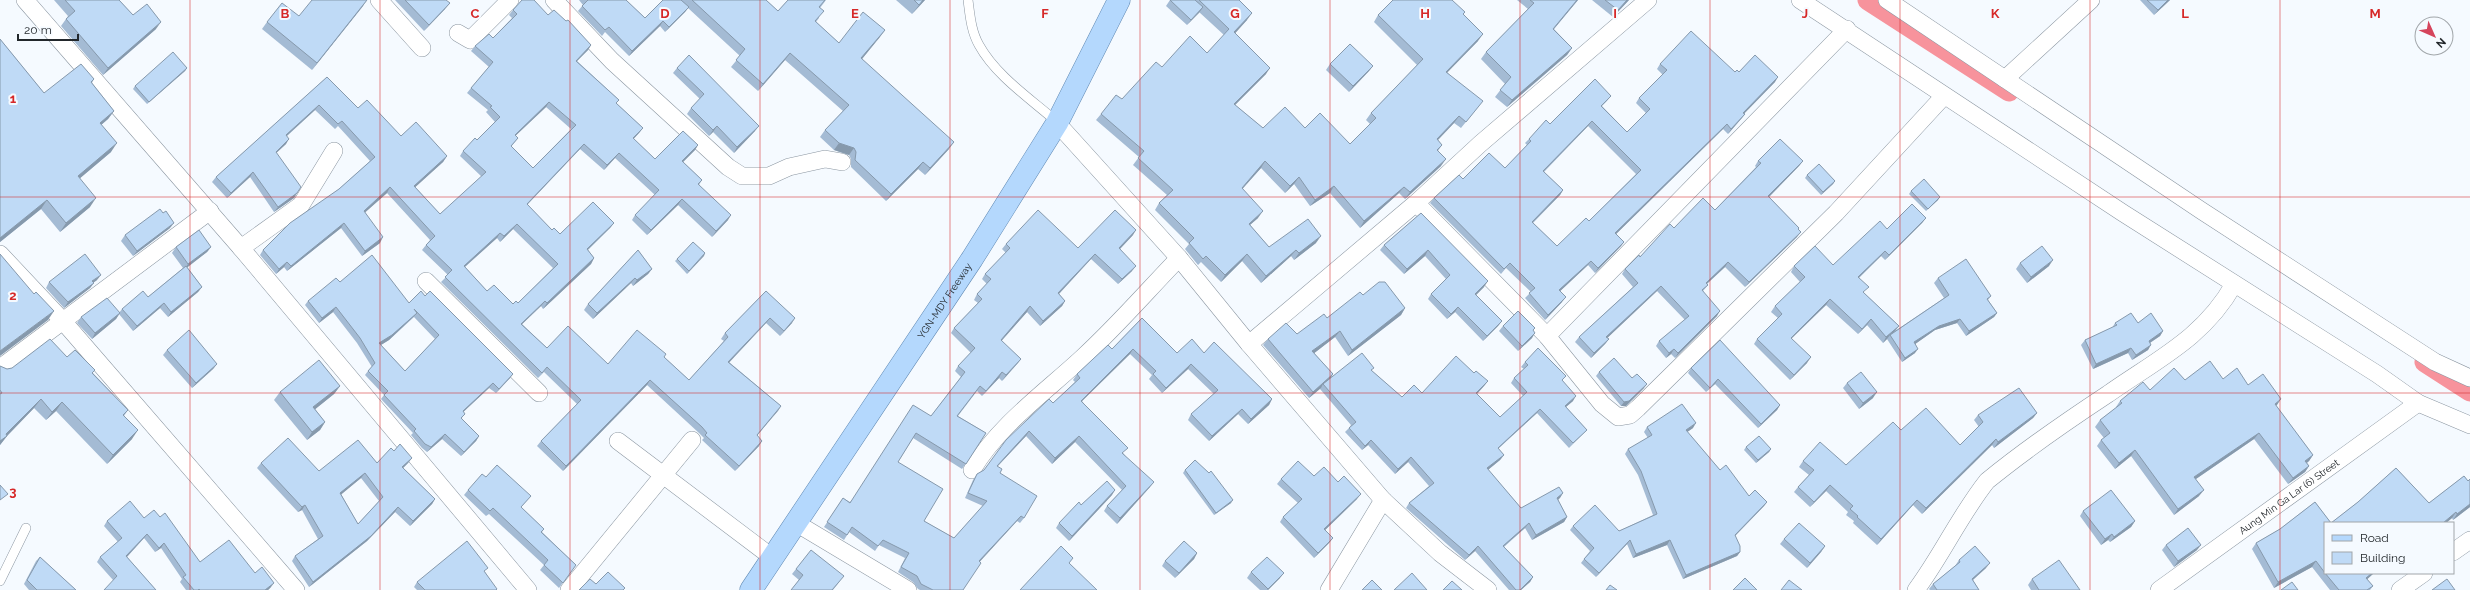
<svg xmlns="http://www.w3.org/2000/svg" width="2470" height="590" viewBox="0 0 2470 590" font-family="Raleway,sans-serif">
  <rect width="100%" height="100%" fill="#f5faff"/>
  <g fill="none" stroke-linecap="round" stroke-linejoin="round">
    <g stroke="#f7939c" stroke-width="21">
      <path d="M1868,0L2009,91"/>
      <path d="M2425,362L2470,391"/>
    </g>
    <g stroke="#8b96a1" stroke-width="10">
      <g id="service">
        <path d="M968,0C970,15 971,31 979,45C996,76 1031,99 1057,122"/>
        <path d="M0,581L26,528"/>
      </g>
    </g>
    <g stroke="#8b96a1" stroke-width="18">
      <g id="minor">
        <path d="M25,0L241,248L528,590"/>
        <path d="M379,0L422,48"/>
        <path d="M554,0L612,61L728,167L742,176H769L789,167L825,159L842,162"/>
        <path d="M1800,0L2123,213L2377,374L2418,403L2470,425"/>
        <path d="M1887,0L2202,211L2435,362L2470,378"/>
        <path d="M458,33L470,40L510,0"/>
        <path d="M2005,79L2091,0"/>
        <path d="M1057,123L1179,258L1249,344L1383,500L1440,553L1488,590"/>
        <path d="M1416,203L1547,336L1602,404L1618,417L1630,415L1638,408L1836,213L1943,97"/>
        <path d="M241,248L301,205L334,151"/>
        <path d="M0,254L62,320L296,590"/>
        <path d="M426,281L539,393"/>
        <path d="M1547,336L1847,29"/>
        <path d="M1249,344L1416,203L1480,144L1648,0"/>
        <path d="M0,368L210,211"/>
        <path d="M618,441L773,558"/>
        <path d="M972,470C999,425 1043,394 1082,358C1116,327 1147,291 1179,258"/>
        <path d="M796,523L908,590"/>
        <path d="M2453,552L2470,540"/>
        <path d="M569,590L692,440"/>
        <path d="M1329,590L1383,500"/>
        <path d="M1916,590C1942,555 1960,515 1987,481C2025,450 2067,421 2108,394C2156,360 2204,338 2234,284"/>
        <path id="s1" d="M2159,590L2418,403"/>
        <path d="M2400,590L2424,573"/>
      </g>
    </g>
    <g stroke="#6089b3" stroke-width="23">
      <g id="primary">
        <path id="s2" d="M751,590L972,259L1057,123L1119,0"/>
      </g>
    </g>
    <use href="#service" stroke="#fff" stroke-width="9"/>
    <use href="#minor" stroke="#fff" stroke-width="17"/>
    <use href="#primary" stroke="#b4d8fd" stroke-width="22"/>
  </g>
  <g fill="#a4bbd4" fill-rule="evenodd">
    <path d="M54,0H119L133,15L156,29L103,75L61,26L66,19L68,16Z"/>
    <path d="M395,0H446L445,9L424,31Z"/>
    <path d="M579,0H626L645,18L663,0H766L778,11L788,0H826L820,8L819,18L816,22L839,43L885,30L862,59L949,149L925,175L918,169L886,201L851,167V159L849,155L834,150L820,137L825,130L843,111L785,60L758,91L731,67L740,56L688,8L685,12L665,32L660,26L629,56L605,32L602,36L578,11L583,5Z"/>
    <path d="M896,0H925L912,14Z"/>
    <path d="M1170,0H1239L1247,20L1235,33L1266,74L1235,105L1263,128H1305L1350,144L1370,124L1366,120L1371,113L1417,65L1374,22L1378,15L1465,12L1463,15L1478,41L1447,72L1478,107L1461,128L1454,123L1438,140L1442,145L1438,151L1441,166L1405,199L1399,193L1360,228L1330,193L1310,206L1294,184L1285,193L1261,168L1242,189L1258,218L1250,225L1269,247L1316,243L1294,260L1291,256L1261,283L1242,261L1221,282L1201,262L1198,265L1185,249L1189,244L1155,210L1159,203L1167,195L1133,165L1139,157L1096,120L1101,114L1122,99L1162,67L1207,53L1224,35L1199,12L1187,25L1166,6Z"/>
    <path d="M1517,0H1578L1554,29L1572,48L1567,55L1507,107L1495,97L1505,84L1481,59L1486,52L1528,9Z"/>
    <path d="M1592,0H1629L1613,17Z"/>
    <path d="M2140,0H2170L2154,15Z"/>
    <path d="M363,6L312,70L262,29L267,22Z"/>
    <path d="M513,10L548,15L591,45L588,50L577,61L619,100L616,103L643,128L639,133L633,139L655,159L698,145L695,150L683,162L702,180L699,185L728,220L712,237L678,205L647,235L632,220L635,215L655,195L615,158L604,170L580,149L527,205L552,230L560,234L614,223L610,228L588,250L594,258L591,264L543,309L541,306L522,324L547,348L608,364L664,357L689,380L724,341L721,339L725,333L766,291L792,323L780,336L766,323L729,362L781,406L757,436L759,446L735,471L702,440L704,438L699,433L647,385L563,471L537,446L541,441L577,404L544,372L538,378L441,282L448,275L422,250L430,240L387,193L365,212L380,243L362,256L341,228L287,271L284,267L276,274L260,255L263,250L339,189L370,161L338,126L335,129L315,110L287,136L286,144L276,153L297,193L294,198L274,212L250,177L227,198L212,182L216,177L327,77L358,108L401,136L447,156L443,162L415,187L440,214L482,177L460,156L463,151L477,140L495,122L486,112L488,110L467,93L471,88L489,67L471,51L475,46L493,38L512,18L509,15ZM546,107L571,129L533,168L511,147L518,138L515,136ZM513,229L553,268L518,303L513,304L487,291L465,267L497,238L500,242Z"/>
    <path d="M0,39L44,93L94,79L92,83L114,111L108,119L101,125L111,152L80,178L90,207L60,232L41,209L0,242Z"/>
    <path d="M1330,64L1373,66L1369,71L1349,92L1326,70Z"/>
    <path d="M1660,64L1739,72L1775,82L1744,113L1745,114L1741,119L1728,134L1723,129L1616,234L1624,242L1621,246L1598,270L1595,273L1588,265L1560,291L1562,302L1545,320L1525,298L1531,292L1506,268L1501,274L1430,203L1434,198L1463,179L1505,168L1527,145L1525,143L1529,139L1550,124L1611,96L1607,101L1602,106L1627,132L1646,113L1636,103L1639,98L1663,75L1657,69ZM1588,126L1636,174L1589,221L1557,246L1533,223L1560,195L1563,190L1544,172Z"/>
    <path d="M187,68L185,71L147,104L133,89L135,86Z"/>
    <path d="M677,68L755,131L734,153L713,132L709,136L687,114L691,108L700,99L673,73Z"/>
    <path d="M1758,161H1803L1799,166L1769,197L1799,228L1798,230L1797,237L1745,287L1725,267L1707,284L1708,285L1703,291L1717,316L1675,358L1671,354L1666,358L1656,346L1659,341L1685,320L1657,291L1607,338L1609,339L1605,344L1591,358L1575,342L1579,337L1633,287L1622,274L1625,269L1674,228L1715,210L1756,167L1755,166Z"/>
    <path d="M1807,175L1835,181L1833,184L1821,195L1805,178Z"/>
    <path d="M1911,191L1938,200L1926,211L1909,194Z"/>
    <path d="M1421,213L1484,287L1476,295L1502,321L1498,326L1483,341L1455,312L1447,319L1428,299L1431,294L1446,279L1425,256L1404,274L1380,250L1384,245Z"/>
    <path d="M1926,218L1922,223L1885,260L1881,256L1859,278L1864,293L1899,326L1895,331L1944,298L1934,283L1938,278L1991,296L1988,300L1997,313L1994,317L1966,336L1957,323L1935,330L1915,344V353L1902,362L1887,339L1883,343L1867,325L1858,334L1826,305L1791,338L1807,363L1790,380L1754,344L1757,339L1778,318L1771,312L1775,306L1800,282L1791,272L1794,266L1833,265L1887,229Z"/>
    <path d="M170,228L133,256L121,241L125,235Z"/>
    <path d="M1133,235L1120,249L1132,271L1118,284L1091,259L1059,294L1065,301L1062,306L1040,326L1027,312L1001,341L1021,359L1017,364L1002,381L999,378L982,396L977,391L958,416L986,433L962,469L913,438L898,462L924,521L954,538L983,506L965,498L973,480L977,474L984,470L1075,382L1073,380L1077,374L1112,349L1142,318L1177,353H1204L1272,399L1269,405L1248,424L1238,414L1209,441L1188,420L1191,414L1214,394L1188,369L1162,393L1149,379L1152,375L1130,354L1082,401L1150,487L1117,524L1104,511L1107,506L1122,490L1075,442L1052,464L1026,436L997,467L1024,518L1020,523L1017,521L979,562L963,590H920L918,589L913,582L898,572L905,558L879,545L875,551L849,532L844,540L824,527L843,498L850,502L931,416L961,377L955,371L958,366L971,353L951,333L954,328L978,303L974,300L977,294L987,284L982,279L985,274L1006,253L1002,249L1006,244L1078,248Z"/>
    <path d="M176,247H211L207,252L187,267L202,287L198,292L168,317L160,308L133,331L119,314L116,319L92,339L77,323L81,317L119,313L122,309L148,297L183,268L172,253Z"/>
    <path d="M638,250L652,269L648,274L633,286L631,283L593,319L584,310L588,304Z"/>
    <path d="M705,253L687,274L675,261L677,259Z"/>
    <path d="M2020,263L2049,266L2027,283L2016,269Z"/>
    <path d="M97,280L94,282L90,288L64,308L46,288L49,282Z"/>
    <path d="M340,282L409,303L510,378L496,393L489,388L463,412L462,419L479,436L476,441L461,456L442,439L427,452L422,448L411,435L413,433L381,399L384,395L365,375L368,371L372,367L357,343L333,312L319,323L305,305L308,301ZM414,317L435,339L405,371L381,345L389,340Z"/>
    <path d="M1363,295L1405,308L1401,315L1348,356L1335,337L1314,353L1333,374L1330,379L1372,371L1402,397L1422,393L1474,373L1488,381L1484,386L1477,394L1500,417L1523,396L1511,383L1514,378L1524,369L1521,367L1525,362L1562,380L1573,401L1566,407L1587,430L1569,448L1537,413L1498,449L1504,455L1500,460L1488,470L1521,508L1563,493L1558,500L1567,517L1564,522L1532,540L1525,528L1504,547L1533,577L1530,582L1521,590H1509L1475,551L1465,560L1406,508L1409,503L1429,486L1408,462L1395,474L1368,445L1362,450L1345,432L1349,428L1351,425L1320,389L1321,388L1309,398L1263,345L1268,339L1297,334L1327,318Z"/>
    <path d="M2115,323H2138L2163,331L2160,336L2150,343L2148,350L2132,360L2128,353L2093,369L2081,345L2085,340L2112,328Z"/>
    <path d="M1503,326L1533,330L1532,338L1518,351L1499,331Z"/>
    <path d="M167,350L217,364L213,369L192,388L163,355Z"/>
    <path d="M67,357L93,373L128,410L124,416L132,439L107,464L56,411L46,420L34,408L7,436L0,445V366L7,369Z"/>
    <path d="M1691,368L1780,405L1777,410L1758,428L1715,384L1706,392L1688,373Z"/>
    <path d="M1599,372L1632,378L1644,388L1626,406H1621L1596,376Z"/>
    <path d="M2223,379L2248,385L2277,405L2276,406L2313,455L2309,461L2307,463L2309,466L2305,472L2288,484L2254,439L2196,479L2199,496L2174,515L2131,456L2115,469L2097,446L2101,440L2104,438L2095,427L2100,420L2116,408V407L2120,401L2150,390Z"/>
    <path d="M1847,383L1873,398L1859,409L1843,388Z"/>
    <path d="M340,386L334,394L315,409L325,422L320,430L307,440L274,400L280,392Z"/>
    <path d="M2037,413L2033,418L1994,448L1992,445L1922,514L1913,505L1877,545L1853,523L1854,521L1846,515L1848,512L1826,491L1810,507L1794,492L1798,487L1809,475L1799,467L1803,461L1846,465L1901,430L1960,445L1979,427L1974,420L1978,415Z"/>
    <path d="M1647,427L1693,428L1687,432L1720,470L1749,496L1767,502L1764,506L1735,536L1740,552L1737,556L1683,579L1667,545L1633,558L1627,544L1596,577L1581,563L1590,551L1570,530L1573,526L1619,531L1653,515L1638,475L1625,454L1628,449L1648,438L1644,432Z"/>
    <path d="M1746,447L1771,449L1769,452L1756,463L1744,450Z"/>
    <path d="M394,451L412,458L408,463L403,468L435,499L432,504L410,526L395,512L367,541L309,587L292,561L295,556L318,539L302,510L298,512L257,468L261,463L319,471L377,463ZM361,478L379,501L358,524L341,494Z"/>
    <path d="M2396,468L2429,503L2464,476L2468,481L2470,479V507L2453,520L2452,518L2446,523H2325V573H2374L2367,579L2373,586L2370,590H2330L2312,567L2274,588L2252,549L2256,543L2280,529L2315,502L2331,523L2358,502Z"/>
    <path d="M1185,470L1231,503L1214,515L1183,473Z"/>
    <path d="M1314,476L1338,482L1357,499L1325,530L1333,538L1329,543L1314,558L1280,522L1283,517L1298,503L1277,484L1281,479Z"/>
    <path d="M486,477L531,496L521,507L544,529L542,532L576,565L559,588L540,570L544,565L489,514L486,516L464,495L468,490Z"/>
    <path d="M1112,495L1069,541L1056,528L1059,523L1081,505Z"/>
    <path d="M2083,511L2135,521L2131,527L2110,542L2108,540L2101,545L2080,516Z"/>
    <path d="M144,518L200,562L255,573L271,587L268,590H186L180,582L182,579L161,548L155,552L144,538L127,557L156,590L113,580L97,562L100,557L118,542L104,526L107,521Z"/>
    <path d="M1784,539L1825,546L1821,552L1807,568L1780,544Z"/>
    <path d="M2166,545L2197,550L2174,567L2162,550Z"/>
    <path d="M1197,553L1194,559L1175,578L1162,566L1165,561Z"/>
    <path d="M40,557L76,590H29L24,584L36,561Z"/>
    <path d="M1959,560L1986,568L1973,580L1979,590H1930L1929,589L1933,584L1955,566Z"/>
    <path d="M796,569L840,581L833,590H791L799,580L792,574Z"/>
    <path d="M485,572L496,590H417L414,587L417,582Z"/>
    <path d="M1251,572L1280,578L1268,590H1260L1247,578Z"/>
    <path d="M2032,579L2080,590H2031L2028,585Z"/>
  </g>
  <g fill="#8699ac">
    <path d="M367,0L363,6L312,70L317,63Z"/>
    <path d="M923,0H925L912,14L919,5Z"/>
    <path d="M1577,0H1578L1548,36L1553,29Z"/>
    <path d="M1627,0H1629L1613,17L1618,10Z"/>
    <path d="M2168,0H2170L2154,15L2158,10Z"/>
    <path d="M450,3L445,9L424,31L429,25Z"/>
    <path d="M689,7L685,12L665,32L669,27Z"/>
    <path d="M1203,7L1199,13L1187,25L1191,20Z"/>
    <path d="M1252,13L1247,20L1230,39L1234,32Z"/>
    <path d="M663,21L660,26L629,56L632,51Z"/>
    <path d="M161,22L156,29L103,75L108,68Z"/>
    <path d="M885,30L880,37L857,65L861,58Z"/>
    <path d="M1483,34L1478,41L1442,78L1446,72Z"/>
    <path d="M591,45L588,50L572,66L576,61Z"/>
    <path d="M1572,48L1567,55L1507,107L1512,100Z"/>
    <path d="M790,53L785,60L758,91L763,84Z"/>
    <path d="M1373,66L1369,71L1349,92L1353,86Z"/>
    <path d="M187,68L185,71L147,104L149,102Z"/>
    <path d="M1270,68L1266,74L1230,110L1234,104Z"/>
    <path d="M1778,77L1775,82L1740,118L1743,113Z"/>
    <path d="M549,102L546,107L511,140L515,135Z"/>
    <path d="M319,105L315,110L282,140L286,135Z"/>
    <path d="M114,111L108,119L94,131L100,123Z"/>
    <path d="M1745,114L1741,119L1728,134L1731,129Z"/>
    <path d="M1459,116L1454,123L1432,146L1437,139Z"/>
    <path d="M1592,121L1588,126L1539,176L1543,171Z"/>
    <path d="M1727,124L1723,129L1612,238L1615,233Z"/>
    <path d="M717,126L713,132L709,136L713,130Z"/>
    <path d="M759,126L755,131L734,153L737,147Z"/>
    <path d="M643,128L639,133L629,144L633,138Z"/>
    <path d="M289,139L286,144L272,157L276,152Z"/>
    <path d="M954,142L949,149L925,175L930,168Z"/>
    <path d="M117,143L111,152L72,185L78,176Z"/>
    <path d="M839,143L854,148L849,155L834,150Z"/>
    <path d="M584,144L580,149L523,209L527,204Z"/>
    <path d="M698,145L695,150L678,167L682,161Z"/>
    <path d="M619,153L615,158L604,170L607,165Z"/>
    <path d="M447,156L443,162L411,191L414,186Z"/>
    <path d="M1446,159L1441,166L1405,199L1410,192Z"/>
    <path d="M1265,161L1261,168L1237,195L1242,188Z"/>
    <path d="M1803,161L1799,166L1765,201L1768,196Z"/>
    <path d="M923,162L918,169L886,201L891,194Z"/>
    <path d="M253,172L250,177L227,198L231,193Z"/>
    <path d="M1299,177L1294,184L1285,193L1290,186Z"/>
    <path d="M1835,181L1833,184L1821,195L1823,192Z"/>
    <path d="M1334,186L1330,193L1310,206L1315,200Z"/>
    <path d="M390,187L387,193L360,217L364,211Z"/>
    <path d="M1404,187L1399,193L1360,228L1364,221Z"/>
    <path d="M1563,190L1560,195L1528,227L1532,222Z"/>
    <path d="M297,193L294,198L274,212L278,207Z"/>
    <path d="M1940,197L1938,200L1926,211Z"/>
    <path d="M96,198L90,207L60,232L66,223Z"/>
    <path d="M682,199L678,205L647,235L651,230Z"/>
    <path d="M47,200L41,209L0,242V238Z"/>
    <path d="M1263,211L1258,218L1244,230L1249,224Z"/>
    <path d="M731,215L728,220L712,237L716,231Z"/>
    <path d="M1926,218L1922,223L1885,260L1889,255Z"/>
    <path d="M174,223L170,228L133,256L137,251Z"/>
    <path d="M344,223L341,228L287,271L291,266Z"/>
    <path d="M614,223L610,228L583,254L587,249Z"/>
    <path d="M517,224L513,229L500,242L504,236Z"/>
    <path d="M1136,230L1133,235L1116,253L1119,248Z"/>
    <path d="M1801,232L1797,237L1745,287L1749,282Z"/>
    <path d="M500,233L497,238L460,271L464,266Z"/>
    <path d="M1321,236L1316,243L1294,260L1299,253Z"/>
    <path d="M383,237L380,243L362,256L365,251Z"/>
    <path d="M1624,242L1621,246L1595,273L1598,268Z"/>
    <path d="M211,247L207,252L184,270L188,264Z"/>
    <path d="M1296,250L1291,256L1261,283L1266,276Z"/>
    <path d="M1428,250L1425,256L1404,274L1407,269Z"/>
    <path d="M1885,251L1881,256L1854,282L1858,277Z"/>
    <path d="M705,253L704,256L687,274L689,271Z"/>
    <path d="M1095,254L1091,259L1055,298L1058,293Z"/>
    <path d="M1247,254L1242,261L1221,282L1225,275Z"/>
    <path d="M594,258L591,264L543,309L547,303Z"/>
    <path d="M2053,260L2049,266L2027,283L2031,277Z"/>
    <path d="M1591,261L1588,265L1556,295L1559,290Z"/>
    <path d="M287,262L284,267L276,274L279,269Z"/>
    <path d="M1728,262L1725,267L1702,288L1706,283Z"/>
    <path d="M1136,266L1132,271L1118,284L1122,279Z"/>
    <path d="M652,269L648,274L633,286L637,280Z"/>
    <path d="M101,275L97,280L89,286L92,281Z"/>
    <path d="M635,278L631,283L593,319L597,313Z"/>
    <path d="M1488,281L1484,287L1471,300L1475,294Z"/>
    <path d="M94,283L90,288L64,308L68,302Z"/>
    <path d="M1661,286L1657,291L1603,342L1606,337Z"/>
    <path d="M202,287L198,292L168,317L171,312Z"/>
    <path d="M1566,297L1562,302L1545,320L1548,315Z"/>
    <path d="M1830,299L1826,305L1787,343L1791,338Z"/>
    <path d="M545,301L541,306L517,329L521,324Z"/>
    <path d="M1065,301L1062,306L1040,326L1043,321Z"/>
    <path d="M164,303L160,308L133,331L137,326Z"/>
    <path d="M1030,306L1027,312L997,346L1001,340Z"/>
    <path d="M336,307L333,312L319,323L322,318Z"/>
    <path d="M1458,307L1455,312L1447,319L1451,314Z"/>
    <path d="M1405,308L1401,315L1348,356L1352,350Z"/>
    <path d="M54,311L48,320L0,356V351Z"/>
    <path d="M1720,311L1717,316L1675,358L1678,353Z"/>
    <path d="M120,313L116,319L92,339L95,333Z"/>
    <path d="M417,313L413,317L389,340L376,348L379,343Z"/>
    <path d="M1997,313L1994,317L1966,336L1969,331Z"/>
    <path d="M770,318L766,323L725,367L728,362Z"/>
    <path d="M795,318L792,323L780,336L784,331Z"/>
    <path d="M1871,319L1867,325L1858,334L1862,329Z"/>
    <path d="M1960,319L1957,323L1935,330L1911,347L1914,342L1939,326Z"/>
    <path d="M1502,321L1498,326L1483,341L1487,336Z"/>
    <path d="M1899,326L1895,331L1890,335L1887,339L1883,343L1886,337Z"/>
    <path d="M1340,331L1335,337L1308,358L1312,351Z"/>
    <path d="M2163,331L2160,336L2145,346L2149,341Z"/>
    <path d="M1535,333L1532,338L1518,351L1522,346Z"/>
    <path d="M1609,339L1605,344L1591,358L1594,353Z"/>
    <path d="M2151,345L2148,350L2132,360L2136,355Z"/>
    <path d="M2131,348L2128,353L2093,369L2096,364Z"/>
    <path d="M1133,349L1130,354L1077,406L1081,401Z"/>
    <path d="M1674,349L1671,354L1666,358L1669,353Z"/>
    <path d="M1918,349L1915,353L1902,362L1905,358Z"/>
    <path d="M1811,357L1807,363L1790,380L1794,375Z"/>
    <path d="M1021,359L1017,364L1002,381L1006,375Z"/>
    <path d="M217,364L213,369L192,388L196,383Z"/>
    <path d="M1191,364L1188,369L1162,393L1166,388Z"/>
    <path d="M1002,372L999,378L982,396L986,391Z"/>
    <path d="M513,374L510,378L496,393L499,389Z"/>
    <path d="M1333,374L1329,381L1323,384L1321,388L1309,398L1313,392Z"/>
    <path d="M1718,379L1715,384L1706,392L1710,388Z"/>
    <path d="M650,380L647,385L563,471L566,466Z"/>
    <path d="M1488,381L1484,386L1473,398L1476,393Z"/>
    <path d="M493,383L489,388L459,416L463,411Z"/>
    <path d="M1647,384L1644,388L1626,406H1621L1624,402Z"/>
    <path d="M340,386L334,394L308,415L313,407Z"/>
    <path d="M1877,392L1873,398L1859,409L1863,403Z"/>
    <path d="M1576,396L1573,401L1561,411L1565,406Z"/>
    <path d="M41,399L34,408L6,437L7,436L0,445V441L6,434Z"/>
    <path d="M1272,399L1269,405L1248,424L1251,419Z"/>
    <path d="M2281,399L2277,405L2270,410L2275,404Z"/>
    <path d="M62,402L56,411L46,420L52,412Z"/>
    <path d="M1780,405L1777,410L1758,428L1761,424Z"/>
    <path d="M781,406L778,411L753,440L757,435Z"/>
    <path d="M1242,409L1238,414L1209,441L1212,436Z"/>
    <path d="M1540,409L1537,413L1494,452L1498,448Z"/>
    <path d="M2037,413L2033,418L1994,448L1998,442Z"/>
    <path d="M325,422L320,430L307,440L312,432Z"/>
    <path d="M1696,423L1693,428L1683,435L1686,430Z"/>
    <path d="M138,430L132,439L107,464L113,455Z"/>
    <path d="M1029,431L1026,436L993,471L997,466Z"/>
    <path d="M2259,433L2254,439L2190,483L2194,477Z"/>
    <path d="M445,434L442,439L427,452L431,447Z"/>
    <path d="M479,436L476,441L461,456L464,452Z"/>
    <path d="M1079,436L1075,442L1052,464L1055,458Z"/>
    <path d="M1996,439L1992,445L1922,514L1926,508Z"/>
    <path d="M1371,440L1368,445L1362,450L1365,446Z"/>
    <path d="M762,441L759,446L735,471L739,466Z"/>
    <path d="M1771,449L1769,452L1756,463L1758,460Z"/>
    <path d="M2135,450L2131,456L2115,469L2119,463Z"/>
    <path d="M1504,455L1500,460L1484,473L1487,468Z"/>
    <path d="M2313,455L2309,461L2301,467L2305,461Z"/>
    <path d="M1411,457L1408,462L1395,474L1398,469Z"/>
    <path d="M412,458L408,463L399,472L402,467Z"/>
    <path d="M2309,466L2305,472L2288,484L2293,478Z"/>
    <path d="M365,473L361,478L337,498L340,493Z"/>
    <path d="M1154,482L1150,487L1117,524L1120,518Z"/>
    <path d="M1830,485L1826,491L1810,507L1814,502Z"/>
    <path d="M1115,490L1112,495L1069,541L1072,536Z"/>
    <path d="M2204,490L2199,496L2174,515L2178,509Z"/>
    <path d="M1563,493L1560,498L1554,503L1557,498Z"/>
    <path d="M1361,494L1357,499L1321,534L1324,529Z"/>
    <path d="M435,499L432,504L410,526L413,521Z"/>
    <path d="M1233,500L1231,503L1214,515L1216,513Z"/>
    <path d="M1917,500L1913,505L1877,545L1881,539Z"/>
    <path d="M1767,502L1764,506L1732,539L1735,535Z"/>
    <path d="M2470,504V507L2453,520L2457,514Z"/>
    <path d="M305,505L302,510L298,512L302,507Z"/>
    <path d="M398,507L395,512L367,541L309,587L313,582Z"/>
    <path d="M2456,512L2452,518L2446,523H2443Z"/>
    <path d="M1021,516L1017,521L975,567L979,561Z"/>
    <path d="M1567,517L1564,522L1532,540L1536,535Z"/>
    <path d="M2135,521L2131,527L2110,542L2114,537Z"/>
    <path d="M1529,523L1525,528L1499,550L1503,546Z"/>
    <path d="M147,534L144,538L123,561L126,556Z"/>
    <path d="M2112,534L2108,540L2101,545L2105,539Z"/>
    <path d="M1333,538L1329,543L1314,558L1318,553Z"/>
    <path d="M1630,540L1627,544L1596,577L1599,573Z"/>
    <path d="M1670,540L1667,545L1633,558L1636,554Z"/>
    <path d="M164,543L161,548L155,552Z"/>
    <path d="M2201,545L2197,550L2174,567L2178,561Z"/>
    <path d="M1478,546L1475,551L1465,560L1469,555Z"/>
    <path d="M1825,546L1821,552L1807,568L1810,563Z"/>
    <path d="M1740,552L1737,556L1683,579L1686,575Z"/>
    <path d="M1197,553L1194,559L1175,578L1179,573Z"/>
    <path d="M2316,561L2312,567L2274,588L2278,582Z"/>
    <path d="M1990,563L1986,568L1968,584L1972,579Z"/>
    <path d="M1284,573L1280,578L1268,590H1267Z"/>
    <path d="M2372,573H2374L2362,584L2366,578Z"/>
    <path d="M1533,577L1530,582L1521,590H1520Z"/>
    <path d="M274,583L271,587L268,590H265Z"/>
  </g>
  <g fill="#bfdaf6" stroke="#8699ac" fill-rule="evenodd">
    <path d="M65,0H119L133,15L147,4L161,22L108,68L66,19L75,11Z"/>
    <path d="M312,0H367L317,63L267,22L282,3L299,16Z"/>
    <path d="M405,0H446L450,3L429,25Z"/>
    <path d="M522,0H534L548,15L554,10L566,21L568,20L591,45L576,61L619,100L616,103L643,128L633,138L655,159L683,131L698,145L682,161L702,180L698,184L731,215L716,231L682,199L651,230L635,215L659,190L619,153L607,165L584,144L527,204L552,230L554,228L560,234L593,202L614,223L587,249L594,258L547,303L545,301L521,324L547,348L568,326L608,364L637,330L666,354L664,357L689,380L728,337L725,333L766,291L795,318L784,331L770,318L728,362L781,406L757,435L762,441L739,466L705,435L707,433L702,427L650,380L566,466L541,441L581,400L547,367L542,373L445,277L452,270L426,245L435,236L390,187L364,211L383,237L365,251L344,223L291,266L287,262L279,269L263,250L290,223L339,189L375,157L342,121L338,124L319,105L286,135L289,139L276,152L301,187L297,193L278,207L253,172L231,193L216,177L327,77L358,108L367,100L401,136L416,122L447,156L414,186L440,214L486,172L463,151L475,138L477,140L500,117L490,107L492,106L471,88L493,62L475,46L489,34L493,38L517,14L513,10ZM549,102L576,125L533,168L511,146L518,138L515,135ZM517,224L558,264L518,303L516,301L513,304L494,285L487,291L464,266L500,233L504,236Z"/>
    <path d="M588,0H626L645,18L663,0H681L689,7L669,27L663,21L632,51L609,27L605,30L582,6Z"/>
    <path d="M692,0H766L778,11L788,0H825L819,7L824,11L815,21L839,43L863,12L885,30L861,58L954,142L930,168L923,162L891,194L855,160L856,152L854,148L839,143L825,130L849,105L790,53L763,84L736,60L745,49Z"/>
    <path d="M914,0H923L919,5Z"/>
    <path d="M1170,0H1195L1203,7L1191,20Z"/>
    <path d="M1199,0H1239L1252,13L1234,32L1270,68L1234,104L1263,128L1285,107L1305,128L1320,113L1350,144L1376,118L1371,113L1423,59L1378,15L1393,0H1452L1465,12L1463,14L1483,34L1446,72L1483,101L1466,122L1459,116L1437,139L1442,145L1437,150L1446,159L1410,192L1404,187L1364,221L1334,186L1315,200L1299,177L1290,186L1265,161L1242,188L1263,211L1249,224L1269,247L1308,219L1321,236L1299,253L1296,250L1266,276L1247,254L1225,275L1206,256L1203,259L1189,243L1194,238L1159,203L1173,190L1138,158L1144,151L1101,114L1116,95L1122,99L1156,62L1162,67L1190,36L1207,53L1229,29Z"/>
    <path d="M1530,0H1577L1553,29L1572,48L1512,100L1500,90L1511,77L1486,52L1534,3Z"/>
    <path d="M1605,0H1627L1618,10Z"/>
    <path d="M2147,0H2168L2158,10Z"/>
    <path d="M1691,31L1735,72L1737,70L1739,72L1755,55L1778,77L1743,113L1745,114L1731,129L1727,124L1615,233L1624,242L1598,268L1591,261L1559,290L1566,297L1548,315L1529,293L1535,288L1510,263L1504,269L1434,198L1459,175L1463,179L1489,153L1505,168L1531,141L1529,139L1546,120L1550,124L1595,79L1611,96L1601,106L1627,132L1650,109L1639,98L1667,70L1660,64ZM1592,121L1641,170L1589,221L1586,218L1557,246L1532,222L1563,190L1543,171Z"/>
    <path d="M0,39L44,93L81,64L94,79L91,82L114,111L100,123L117,143L78,176L96,198L66,223L47,200L0,238Z"/>
    <path d="M1350,44L1373,66L1353,86L1330,64Z"/>
    <path d="M173,52L187,68L149,102L135,86Z"/>
    <path d="M689,55L759,126L737,147L717,126L713,130L691,108L704,94L677,68Z"/>
    <path d="M1780,139L1803,161L1768,196L1799,228L1798,229L1801,232L1749,282L1728,262L1706,283L1708,285L1702,290L1720,311L1678,353L1674,349L1669,353L1659,341L1689,316L1661,286L1606,337L1609,339L1594,353L1579,337L1638,283L1625,269L1639,255L1640,257L1670,224L1674,228L1703,198L1715,210L1761,163L1758,161Z"/>
    <path d="M1819,164L1835,181L1823,192L1807,175Z"/>
    <path d="M1924,179L1940,197L1928,209L1911,191Z"/>
    <path d="M1912,204L1926,218L1889,255L1885,251L1858,277L1869,287L1863,292L1899,326L1886,337L1871,319L1862,329L1830,299L1791,338L1811,357L1794,375L1757,339L1782,314L1775,306L1805,277L1794,266L1815,246L1833,265L1880,221L1887,229Z"/>
    <path d="M160,209L163,213L166,211L174,223L137,251L125,235Z"/>
    <path d="M1038,210L1078,248L1115,210L1136,230L1119,248L1136,266L1122,279L1095,254L1058,293L1065,301L1043,321L1030,306L1001,340L1021,359L1006,375L1002,372L986,391L980,386L957,416L986,433L966,464L916,433L898,462L943,489L924,521L954,538L987,501L968,493L977,474L984,470L1006,440L1049,399L1053,403L1080,378L1077,374L1108,345L1112,349L1142,318L1177,353L1192,339L1204,353L1214,342L1272,399L1251,419L1242,409L1212,436L1191,414L1218,390L1191,364L1166,388L1153,374L1156,371L1133,349L1081,401L1128,448L1122,453L1154,482L1120,518L1107,506L1126,486L1079,436L1055,458L1029,431L997,466L1002,469L1000,473L1037,496L1024,518L1021,516L979,561L981,563L963,590H933L921,584L917,576L901,567L909,553L883,540L878,546L852,527L847,535L827,522L843,498L850,503L913,405L931,416L965,372L958,366L975,348L954,328L982,299L977,294L991,279L985,274L1010,248L1006,244Z"/>
    <path d="M1421,213L1488,281L1475,294L1502,321L1487,336L1458,307L1451,314L1431,294L1450,275L1428,250L1407,269L1384,245Z"/>
    <path d="M199,230L211,247L188,264L176,247Z"/>
    <path d="M693,242L705,253L689,271L677,259Z"/>
    <path d="M2042,246L2053,260L2031,277L2020,263Z"/>
    <path d="M638,250L652,269L637,280L635,278L597,313L588,304Z"/>
    <path d="M0,254L34,294L36,292L54,311L0,351Z"/>
    <path d="M85,254L101,275L92,281L94,283L68,302L49,282Z"/>
    <path d="M372,255L409,303L421,291L425,296L430,291L513,374L499,389L493,383L463,411L465,414L461,418L479,436L464,452L445,434L431,447L425,444L414,431L416,429L384,395L388,391L368,371L375,363L360,338L336,307L322,318L308,301L336,278L340,282ZM414,309L439,335L405,371L379,343L392,335L417,313Z"/>
    <path d="M1966,259L1991,296L1987,299L1997,313L1969,331L1960,319L1939,326L1914,342L1918,349L1905,358L1890,335L1949,295L1938,278Z"/>
    <path d="M186,266L202,287L171,312L164,303L137,326L122,309L143,291L148,297Z"/>
    <path d="M1379,282H1385L1405,308L1352,350L1340,331L1312,351L1333,374L1313,392L1268,339L1286,323L1297,334L1324,314L1327,318L1360,292L1363,295Z"/>
    <path d="M107,298L120,313L95,333L81,317Z"/>
    <path d="M1518,311L1535,328L1533,330L1535,333L1522,346L1503,326Z"/>
    <path d="M2131,313L2138,323L2151,313L2163,331L2149,341L2151,345L2136,355L2131,348L2096,364L2085,340L2117,325L2115,323Z"/>
    <path d="M189,330L217,364L196,383L167,350Z"/>
    <path d="M50,339L67,357L75,350L95,370L92,373L128,410L123,415L138,430L113,455L62,402L52,412L41,399L6,434L7,436L0,441V394L2,393L0,390V366L7,369L12,368Z"/>
    <path d="M1720,340L1780,405L1761,424L1718,379L1710,388L1691,368Z"/>
    <path d="M1538,348L1566,376L1562,380L1576,396L1565,406L1587,430L1573,443L1540,409L1498,448L1504,455L1487,468L1521,508L1559,487L1563,493L1557,498L1567,517L1536,535L1529,523L1503,546L1533,577L1520,590H1516L1478,546L1469,555L1409,503L1434,483L1411,457L1398,469L1371,440L1365,446L1349,428L1356,422L1323,384L1362,353L1374,368L1371,370L1402,397L1414,385L1422,393L1456,356L1474,373L1476,371L1488,381L1476,393L1500,417L1527,392L1514,378L1528,365L1525,362Z"/>
    <path d="M1614,358L1632,378L1637,374L1647,384L1629,401L1624,402L1599,372Z"/>
    <path d="M319,360L340,386L313,407L325,422L312,432L280,392Z"/>
    <path d="M2210,361L2223,379L2237,368L2248,385L2263,374L2281,399L2275,404L2313,455L2305,461L2309,466L2293,478L2259,433L2194,477L2204,490L2178,509L2135,450L2119,463L2101,440L2110,433L2100,420L2122,403L2120,401L2143,382L2150,390L2174,368L2185,380Z"/>
    <path d="M1861,372L1877,392L1863,403L1847,383Z"/>
    <path d="M2019,388L2037,413L1998,442L1996,439L1926,508L1917,500L1881,539L1857,517L1858,516L1850,509L1853,506L1830,485L1814,502L1798,487L1814,470L1803,461L1820,442L1846,465L1893,422L1901,430L1926,408L1960,445L1983,422L1978,415Z"/>
    <path d="M1682,404L1696,423L1686,430L1720,470L1726,465L1749,496L1755,490L1767,502L1735,535L1740,546V552L1686,575L1670,540L1636,554L1630,540L1599,573L1584,559L1594,548L1573,526L1595,505L1619,531L1657,514L1641,471L1628,449L1652,435L1647,427Z"/>
    <path d="M1759,436L1771,449L1758,460L1746,447Z"/>
    <path d="M288,438L319,471L358,440L377,463L391,448L394,451L400,444L412,458L402,467L435,499L413,521L398,507L371,536L313,582L295,556L323,536L305,505L302,507L261,463ZM365,473L383,497L358,524L340,493Z"/>
    <path d="M1195,460L1209,473L1211,471L1233,500L1216,513L1185,470Z"/>
    <path d="M1298,461L1314,476L1324,467L1338,482L1344,476L1361,494L1324,529L1333,538L1318,553L1283,517L1302,499L1281,479Z"/>
    <path d="M497,465L531,496L521,507L544,529L541,532L576,565L563,583L544,565L548,560L493,508L490,511L468,490L482,474L486,477Z"/>
    <path d="M2396,468L2429,503L2464,476L2468,481L2470,479V504L2457,514L2456,512L2443,523H2325V573L2316,561L2278,582L2256,543L2280,529L2315,502L2331,523L2358,502Z"/>
    <path d="M1107,481L1115,490L1072,536L1059,523L1079,502L1081,505Z"/>
    <path d="M0,485L8,494L0,500Z"/>
    <path d="M2111,490L2135,521L2114,537L2112,534L2105,539L2083,511Z"/>
    <path d="M130,501L144,518L154,510L160,517L165,513L200,562L229,540L255,573L262,567L274,583L265,590H200L199,589L198,590H194L183,577L186,575L164,543L159,548L147,534L126,556L156,590H104L117,576L100,557L122,538L107,521Z"/>
    <path d="M1799,523L1825,546L1810,563L1784,539Z"/>
    <path d="M2188,528L2201,545L2178,561L2166,545Z"/>
    <path d="M467,541L488,568L484,571L497,589L496,590H425L417,582Z"/>
    <path d="M1184,541L1197,553L1179,573L1165,561Z"/>
    <path d="M1061,546L1073,558L1069,563L1097,590H1020Z"/>
    <path d="M1975,546L1990,563L1972,579L1979,590H1937L1933,584L1960,562L1959,560Z"/>
    <path d="M811,550L844,576L832,590H791L803,575L796,569Z"/>
    <path d="M40,557L76,590H37L27,580Z"/>
    <path d="M1267,557L1284,573L1268,589L1251,572Z"/>
    <path d="M2059,560L2080,590H2039L2032,579Z"/>
    <path d="M608,572L625,588L623,590H579L590,579L596,584Z"/>
    <path d="M1412,573L1427,590H1394Z"/>
    <path d="M2325,573H2372L2366,578L2373,586L2367,590H2339Z"/>
    <path d="M1745,578L1757,590H1733Z"/>
    <path d="M2447,579L2455,590H2432Z"/>
    <path d="M1372,580L1382,590H1362Z"/>
    <path d="M1789,580L1802,590H1781Z"/>
    <path d="M1452,581L1462,590H1443Z"/>
    <path d="M2292,582L2298,590H2281Z"/>
    <path d="M1610,585L1617,590H1606Z"/>
  </g>
  <path fill="none" stroke="#d62828" stroke-width="1" stroke-opacity="0.55" d="M190,0V590M380,0V590M570,0V590M760,0V590M950,0V590M1140,0V590M1330,0V590M1520,0V590M1710,0V590M1900,0V590M2090,0V590M2280,0V590M0,197H2470M0,393H2470"/>
  <g text-anchor="middle" dominant-baseline="central" stroke-width="4" stroke-linejoin="round" paint-order="stroke">
    <g font-size="10" fill="#22272b" stroke="#f5faff">
      <text stroke="none"><textPath href="#s2" startOffset="348">YGN-MDY Freeway</textPath></text>
      <text stroke="none"><textPath href="#s1" startOffset="160">Aung Min Ga Lar (6) Street</textPath></text>
    </g>
  </g>
  <g font-size="13" text-anchor="middle" font-weight="bold" fill="#d62828" stroke="#f5faff" stroke-width="4" stroke-linejoin="round" paint-order="stroke">
    <text x="285" y="18">B</text>
    <text x="475" y="18">C</text>
    <text x="665" y="18">D</text>
    <text x="855" y="18">E</text>
    <text x="1045" y="18">F</text>
    <text x="1235" y="18">G</text>
    <text x="1425" y="18">H</text>
    <text x="1615" y="18">I</text>
    <text x="1805" y="18">J</text>
    <text x="1995" y="18">K</text>
    <text x="2185" y="18">L</text>
    <text x="2375" y="18">M</text>
    <text x="13" y="103">1</text>
    <text x="13" y="300">2</text>
    <text x="13" y="496">3</text>
  </g>
  <rect x="2324" y="522" width="130" height="52" fill="#f5faff" stroke="#a1a6aa"/>
  <rect x="2332" y="535" width="20" height="6" fill="#b4d8fd" stroke="#a1a6aa"/>
  <text x="2360" y="542" font-size="12" fill="#22272b">Road</text>
  <rect x="2332" y="552" width="20" height="12" fill="#bfdaf6" stroke="#a1a6aa"/>
  <text x="2360" y="562" font-size="12" fill="#22272b">Building</text>
  <g transform="translate(2434 36) rotate(135)"><circle r="19" fill="#f5faff" stroke="#a1a6aa"/>
  <path d="M0-3L7 15L0 10L-7 15Z" fill="#d5445c"/>
  <text y="-6" font-size="11" font-weight="bold" text-anchor="middle" fill="#22272b">N</text>
  </g>
  <path d="M18 34v6h60v-6" fill="none" stroke="#22272b" stroke-width="2"/>
  <text x="24" y="34" font-size="12" fill="#22272b" stroke="#f5faff" stroke-width="3" paint-order="stroke">20 m</text>
</svg>
